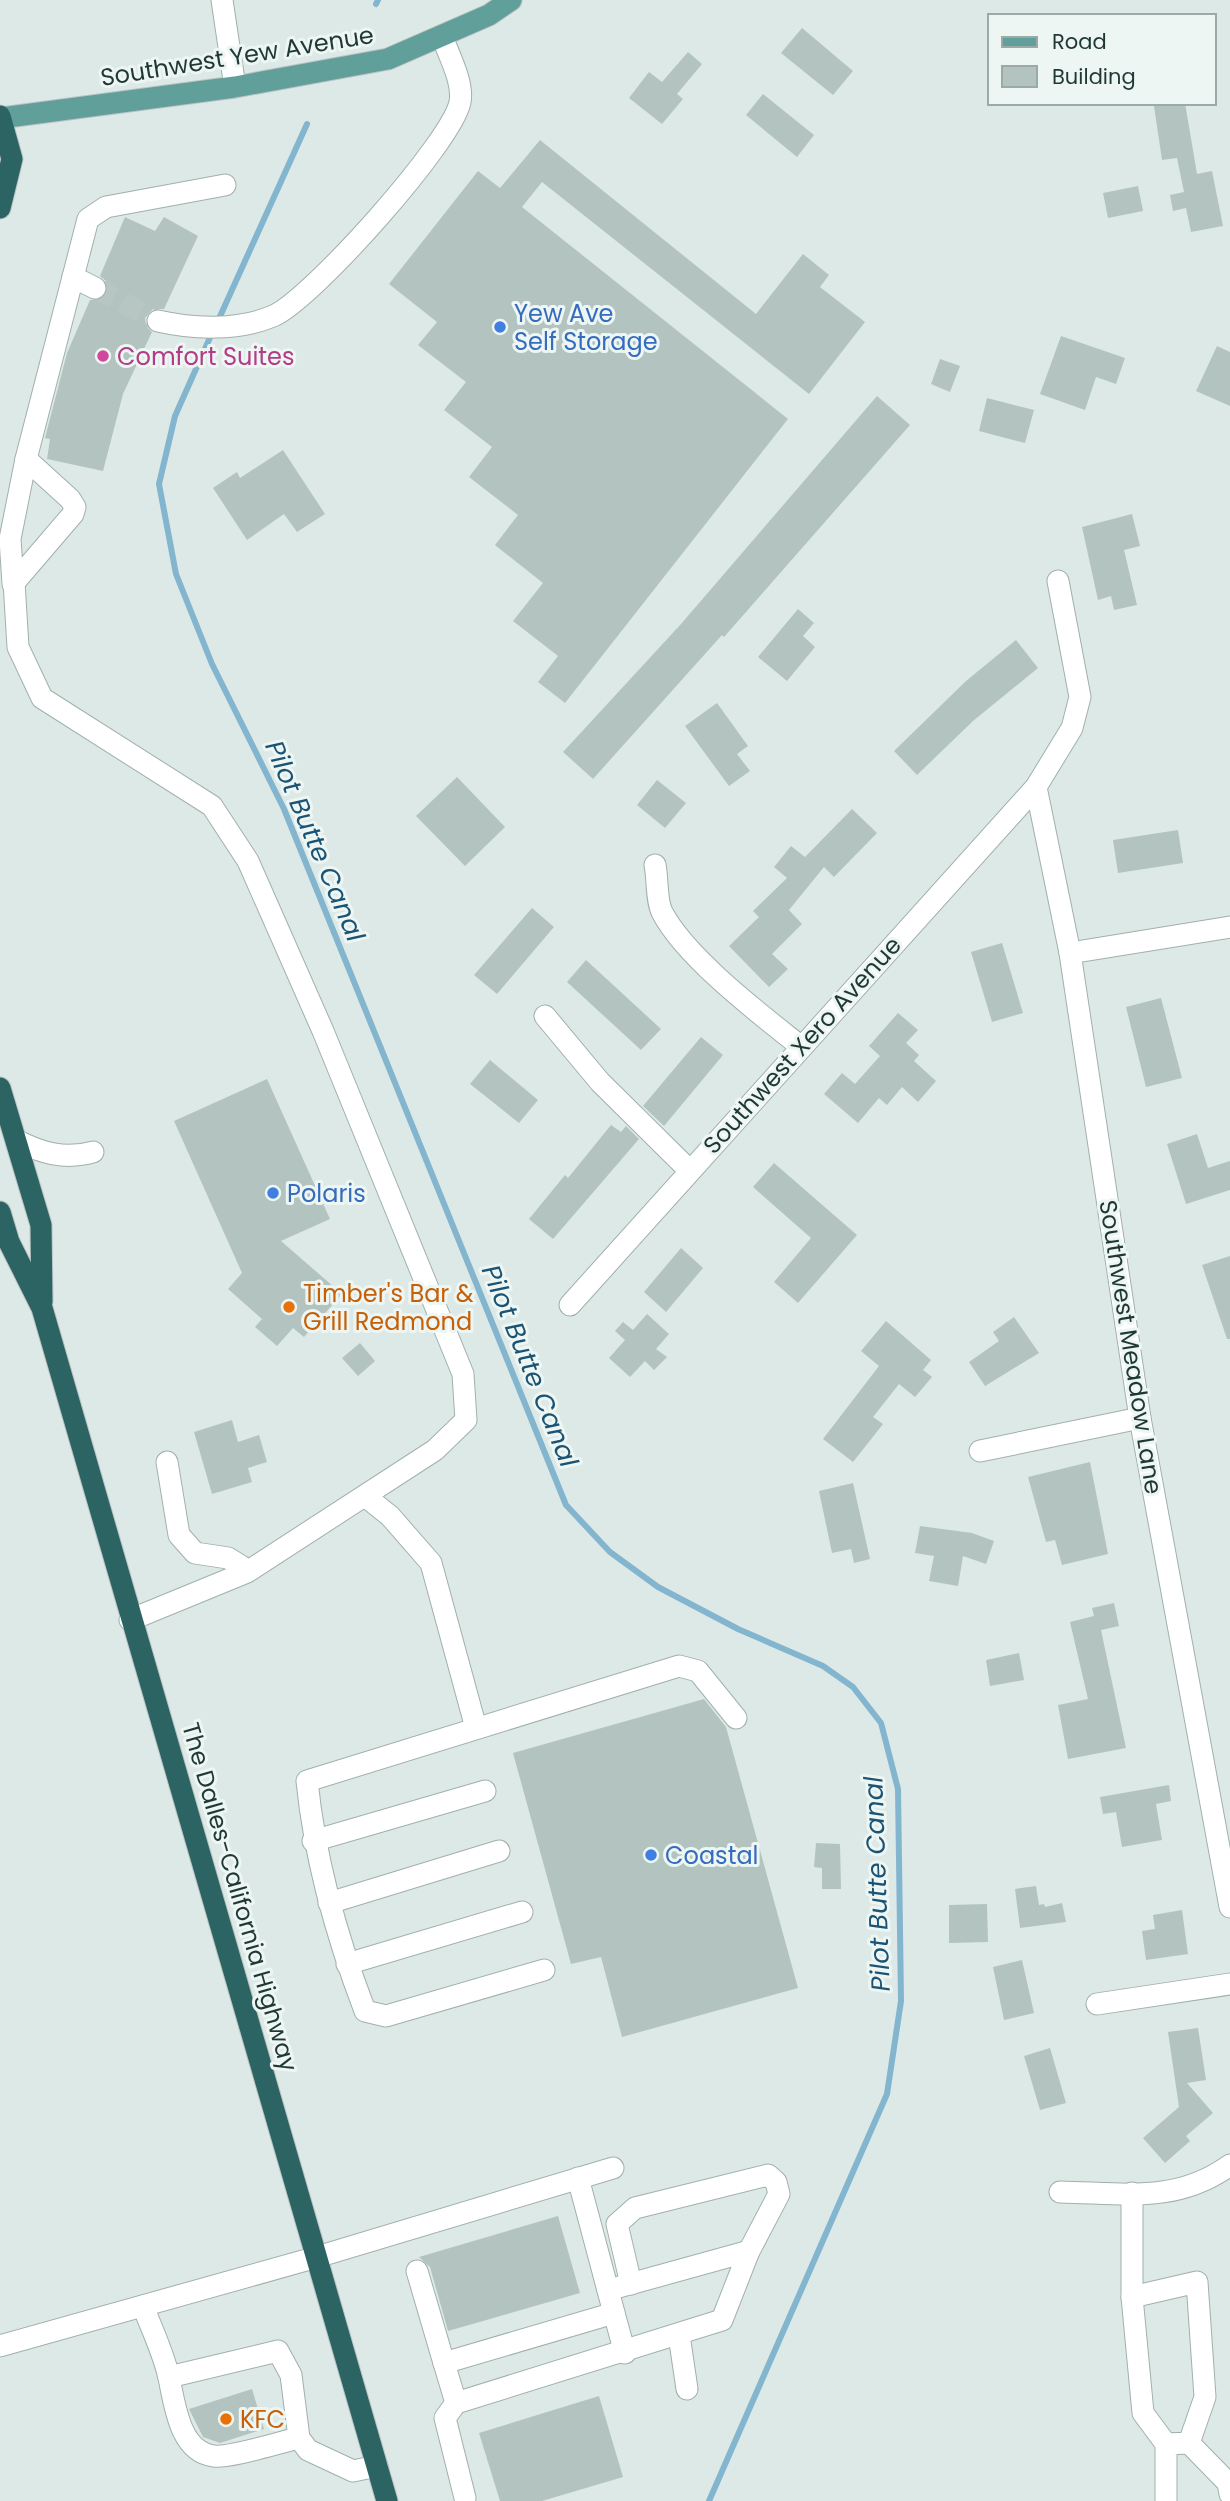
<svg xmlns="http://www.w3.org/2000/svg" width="1230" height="2501" viewBox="0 0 1230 2501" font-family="Poppins,sans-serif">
  <rect width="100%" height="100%" fill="#dde9e6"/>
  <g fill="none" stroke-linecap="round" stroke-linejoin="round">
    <g stroke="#84b5cf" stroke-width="6">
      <path d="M376,4L378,0"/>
      <path d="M217,323L307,124"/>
      <path d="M212,333L175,416L159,484L176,574L212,664L284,809L566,1505L610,1552L658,1587L738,1629L823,1666L853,1687L881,1723L898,1789L901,2001L887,2094L709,2501"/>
    </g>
  </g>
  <g fill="#b3c4c0">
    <path d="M802,28L853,71L833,95L781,53Z"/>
    <path d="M688,52L702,64L677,94L683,99L662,124L629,98L649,72L662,82Z"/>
    <path d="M763,94L814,135L797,157L746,115Z"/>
    <path d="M1169,103H1185L1197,174L1212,171L1223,226L1191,232L1186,208L1173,211L1170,195L1184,192L1177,158L1162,160L1154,106Z"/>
    <path d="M540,140L756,314L803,254L829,275L820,287L865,322L809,394L542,182L522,207L788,419L565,703L538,682L558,656L513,621L543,583L495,545L518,515L469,477L492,447L444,410L466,382L418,345L437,322L389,284L478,171L500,188Z"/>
    <path d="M1138,186L1143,211L1108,218L1103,193Z"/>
    <path d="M125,217L155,231L164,217L198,236L164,309H153L145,318L146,326L152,332L123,394L103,471L47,459L50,439L45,438L67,353L90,300L102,299L107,293L106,281L100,276Z"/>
    <path d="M1061,336L1125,358L1116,384L1096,377L1085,410L1040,394Z"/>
    <path d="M1217,346L1230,352V406L1196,391Z"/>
    <path d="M940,359L960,366L950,392L931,384Z"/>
    <path d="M877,396L910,425L724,637L722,635L593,779L563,752L681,624Z"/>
    <path d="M987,398L1034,410L1025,443L979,431Z"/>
    <path d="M283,450L325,514L297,532L284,514L247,540L213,488L237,472L240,478Z"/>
    <path d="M1132,514L1140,546L1124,550L1137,605L1114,610L1111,596L1098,600L1082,527Z"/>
    <path d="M798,609L814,623L803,636L815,647L787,681L758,657Z"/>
    <path d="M1016,640L1038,668L973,721L917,775L894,751L966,681Z"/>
    <path d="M717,703L748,746L737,754L750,771L729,786L685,726Z"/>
    <path d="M457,777L505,827L465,866L416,816Z"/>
    <path d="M657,780L686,803L665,828L637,805Z"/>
    <path d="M852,809L877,833L834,877L824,867L789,910L802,924L772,954L788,969L769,987L729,946L759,917L753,911L787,878L774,867L791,846L805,857Z"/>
    <path d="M1178,830L1183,863L1118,873L1113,840Z"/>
    <path d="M532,908L554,927L497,994L474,975Z"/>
    <path d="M1002,943L1023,1013L992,1022L971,952Z"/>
    <path d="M586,960L661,1029L641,1050L567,982Z"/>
    <path d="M1161,998L1182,1078L1146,1087L1126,1007Z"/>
    <path d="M898,1013L918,1030L906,1043L919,1055L914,1061L936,1081L918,1102L902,1087L887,1105L879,1098L858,1123L824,1094L842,1073L855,1084L880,1056L869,1046Z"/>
    <path d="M701,1037L723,1055L664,1126L643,1106Z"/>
    <path d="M490,1060L538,1100L519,1123L470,1084Z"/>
    <path d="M267,1079L330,1219L281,1241L342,1294L304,1337L293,1328L277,1346L255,1327L262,1319L228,1289L242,1273L174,1121Z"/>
    <path d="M611,1125L621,1132L626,1126L639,1139L553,1239L529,1219L565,1175L568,1178Z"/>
    <path d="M1197,1134L1208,1168L1230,1161V1190L1186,1204L1167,1144Z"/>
    <path d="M774,1163L857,1235L798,1303L774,1282L811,1238L753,1187Z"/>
    <path d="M681,1248L703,1268L666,1312L644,1292Z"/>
    <path d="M1230,1256V1339H1227L1202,1265Z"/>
    <path d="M647,1314L669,1334L656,1349L667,1357L654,1370L645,1361L630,1377L609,1358L625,1340L615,1331L623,1322L633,1330Z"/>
    <path d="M1014,1317L1039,1353L985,1386L969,1362L999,1341L993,1332Z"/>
    <path d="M886,1321L931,1360L923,1370L932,1377L915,1397L899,1384L873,1417L883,1424L853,1462L823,1439L879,1366L861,1351Z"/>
    <path d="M360,1343L375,1361L358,1376L342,1358Z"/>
    <path d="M232,1420L238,1442L259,1435L267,1462L248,1468L252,1482L212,1494L194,1432Z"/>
    <path d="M1090,1462L1108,1554L1062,1565L1055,1540L1046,1542L1028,1477Z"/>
    <path d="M853,1483L870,1559L854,1563L851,1549L832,1553L819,1491Z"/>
    <path d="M920,1526L972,1533L994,1541L986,1564L963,1556L958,1586L929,1581L934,1556L915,1553Z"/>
    <path d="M1114,1603L1119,1626L1101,1630L1126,1748L1068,1759L1058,1705L1088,1699L1070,1622L1094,1616L1092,1608Z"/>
    <path d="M1019,1653L1024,1680L990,1686L986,1660Z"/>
    <path d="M704,1699L726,1727L798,1988L622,2037L601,1957L571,1964L513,1753Z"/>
    <path d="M1169,1785L1171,1801L1156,1804L1162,1840L1122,1847L1116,1812L1103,1814L1100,1797Z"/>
    <path d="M816,1843L840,1844L841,1889H822V1868L814,1867Z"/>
    <path d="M1036,1886L1039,1905L1044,1904L1045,1907L1062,1903L1066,1922L1020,1928L1015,1889Z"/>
    <path d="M987,1904L988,1942L949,1943V1905Z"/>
    <path d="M1182,1910L1188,1954L1146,1960L1142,1931L1155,1929L1153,1915Z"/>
    <path d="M1022,1960L1034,2013L1004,2020L993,1967Z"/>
    <path d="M1198,2028L1206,2080L1187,2083L1213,2113L1186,2136L1190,2141L1165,2163L1143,2138L1179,2107L1168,2032Z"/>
    <path d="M1050,2048L1066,2103L1040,2110L1024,2056Z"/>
    <path d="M558,2216L580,2293L448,2331L430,2267L419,2257Z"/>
    <path d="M252,2389L264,2429L220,2443L203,2437L189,2409Z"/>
    <path d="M599,2396L623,2477L542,2501H500L479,2433Z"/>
  </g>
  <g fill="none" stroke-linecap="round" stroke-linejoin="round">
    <path stroke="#b7c6c3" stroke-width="21" stroke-dasharray="21 10" stroke-linecap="butt" d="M95,288L158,321"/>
    <g stroke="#a0b0ae" stroke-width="23">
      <g id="minor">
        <path d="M222,0L235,87"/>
        <path d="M73,277L95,288"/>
        <path d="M158,321C193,329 238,331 273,316C311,300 453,141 460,102C464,82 448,54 442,36"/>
        <path d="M26,459L88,219L106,207L225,185"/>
        <path d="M26,459L70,499L75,507L73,514L13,584L10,539Z"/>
        <path d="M14,582L18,647L42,698L212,806L248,861L323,1031L463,1374L466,1420L435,1450L247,1572L130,1620"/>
        <path d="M1036,787L1070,953L1140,1418L1230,1907"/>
        <path d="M655,865C658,879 656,900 662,912C685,957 760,1014 800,1046"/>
        <path d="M1070,953L1230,927"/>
        <path d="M545,1016L600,1082L689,1170"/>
        <path d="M16,1140C41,1153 65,1160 93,1152"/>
        <path d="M570,1305L1036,787L1072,728L1080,697L1058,581"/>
        <path d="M980,1451L1140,1418"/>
        <path d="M167,1462L179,1535L195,1553L228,1558L241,1566L239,1575"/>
        <path d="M365,1496L390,1516L431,1563L476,1728"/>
        <path d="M313,1841L485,1791"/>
        <path d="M329,1903L499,1851"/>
        <path d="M347,1964L522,1912"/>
        <path d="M544,1970L386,2016L365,2011C336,1935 315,1861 307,1781L679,1666L698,1671L736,1718"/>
        <path d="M1097,2004L1230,1984"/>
        <path d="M1060,2192C1123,2193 1176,2204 1230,2165"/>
        <path d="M1132,2193V2297"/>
        <path d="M417,2271L444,2363"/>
        <path d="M631,2284L617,2224L635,2208L768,2175L776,2182L779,2194L747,2255"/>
        <path d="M143,2306C152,2330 164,2354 169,2378C175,2406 180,2452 214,2456C231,2458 280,2442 299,2438"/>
        <path d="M614,2313L625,2353"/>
        <path d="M679,2335L687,2389"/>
        <path d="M0,2346L317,2257L613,2168"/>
        <path d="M169,2377L278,2351L291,2375L299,2438L308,2450L353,2471L377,2466"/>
        <path d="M456,2403L722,2320L749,2251L608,2290"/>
        <path d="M1189,2443L1228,2483L1230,2494"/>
        <path d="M465,2498L445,2418L456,2403L444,2363L614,2313L578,2178"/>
        <path d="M1166,2501V2444L1143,2413L1132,2297L1197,2282L1205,2397L1189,2443L1166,2444"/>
      </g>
    </g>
    <g stroke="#bcc3c3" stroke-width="23">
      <path id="major" d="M0,118L235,87L388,59L489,15L511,0"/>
    </g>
    <g stroke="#bcc3c3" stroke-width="23">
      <g id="highway">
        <path d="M0,116L12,159L0,208"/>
        <path d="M0,1088L41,1225L42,1302"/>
        <path d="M0,1212L9,1242L42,1308L387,2501"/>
      </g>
    </g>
    <use href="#minor" stroke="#fff" stroke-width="21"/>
    <use href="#major" stroke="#619f9b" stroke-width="21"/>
    <use href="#highway" stroke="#2b6463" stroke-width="21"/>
  </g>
  <g fill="#3f7fe0" stroke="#edf6f3" stroke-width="2.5">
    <circle cx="500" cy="327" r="7"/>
    <circle cx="273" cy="1193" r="7"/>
    <circle cx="651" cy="1855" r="7"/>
  </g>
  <circle fill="#d1479c" stroke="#edf6f3" stroke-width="2.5" cx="103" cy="356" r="7"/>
  <g fill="#e8710a" stroke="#edf6f3" stroke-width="2.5">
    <circle cx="289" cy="1307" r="7"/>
    <circle cx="226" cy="2419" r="7"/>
  </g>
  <g text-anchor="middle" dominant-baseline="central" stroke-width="6" stroke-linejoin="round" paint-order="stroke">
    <g font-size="24" fill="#1f3836" stroke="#edf6f3">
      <text transform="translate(237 56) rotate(-9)">Southwest Yew Avenue</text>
      <text transform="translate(802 1045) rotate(-48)">Southwest Xero Avenue</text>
      <text transform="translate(1131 1347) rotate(81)">Southwest Meadow Lane</text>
      <text transform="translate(240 1897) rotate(74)">The Dalles-California Highway</text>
    </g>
    <g font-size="24" fill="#366cbe" stroke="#edf6f3" text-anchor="start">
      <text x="514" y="313">Yew Ave<tspan x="514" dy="28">Self Storage</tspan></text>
      <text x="287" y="1193">Polaris</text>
      <text x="665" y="1855">Coastal</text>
    </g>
    <g font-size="24" fill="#b23c85" stroke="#edf6f3" text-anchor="start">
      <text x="117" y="356">Comfort Suites</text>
    </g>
    <g font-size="24" fill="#c56008" stroke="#edf6f3" text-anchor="start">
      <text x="303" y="1293">Timber's Bar &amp;<tspan x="303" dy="28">Grill Redmond</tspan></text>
      <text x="240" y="2419">KFC</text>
    </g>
    <g font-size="26" font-style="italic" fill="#1a5373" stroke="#edf6f3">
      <text transform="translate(315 841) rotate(67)">Pilot Butte Canal</text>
      <text transform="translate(530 1366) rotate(68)">Pilot Butte Canal</text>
      <text transform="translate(877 1884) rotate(-92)">Pilot Butte Canal</text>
    </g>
  </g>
  <rect x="988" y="14" width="228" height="91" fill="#edf6f3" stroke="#9baaa7" stroke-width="2"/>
  <rect x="1002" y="37" width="35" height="10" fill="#619f9b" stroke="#9baaa7" stroke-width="2"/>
  <text x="1052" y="49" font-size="21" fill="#1f3836">Road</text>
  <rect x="1002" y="66" width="35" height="21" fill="#b3c4c0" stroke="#9baaa7" stroke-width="2"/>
  <text x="1052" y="84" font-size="21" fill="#1f3836">Building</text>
</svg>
